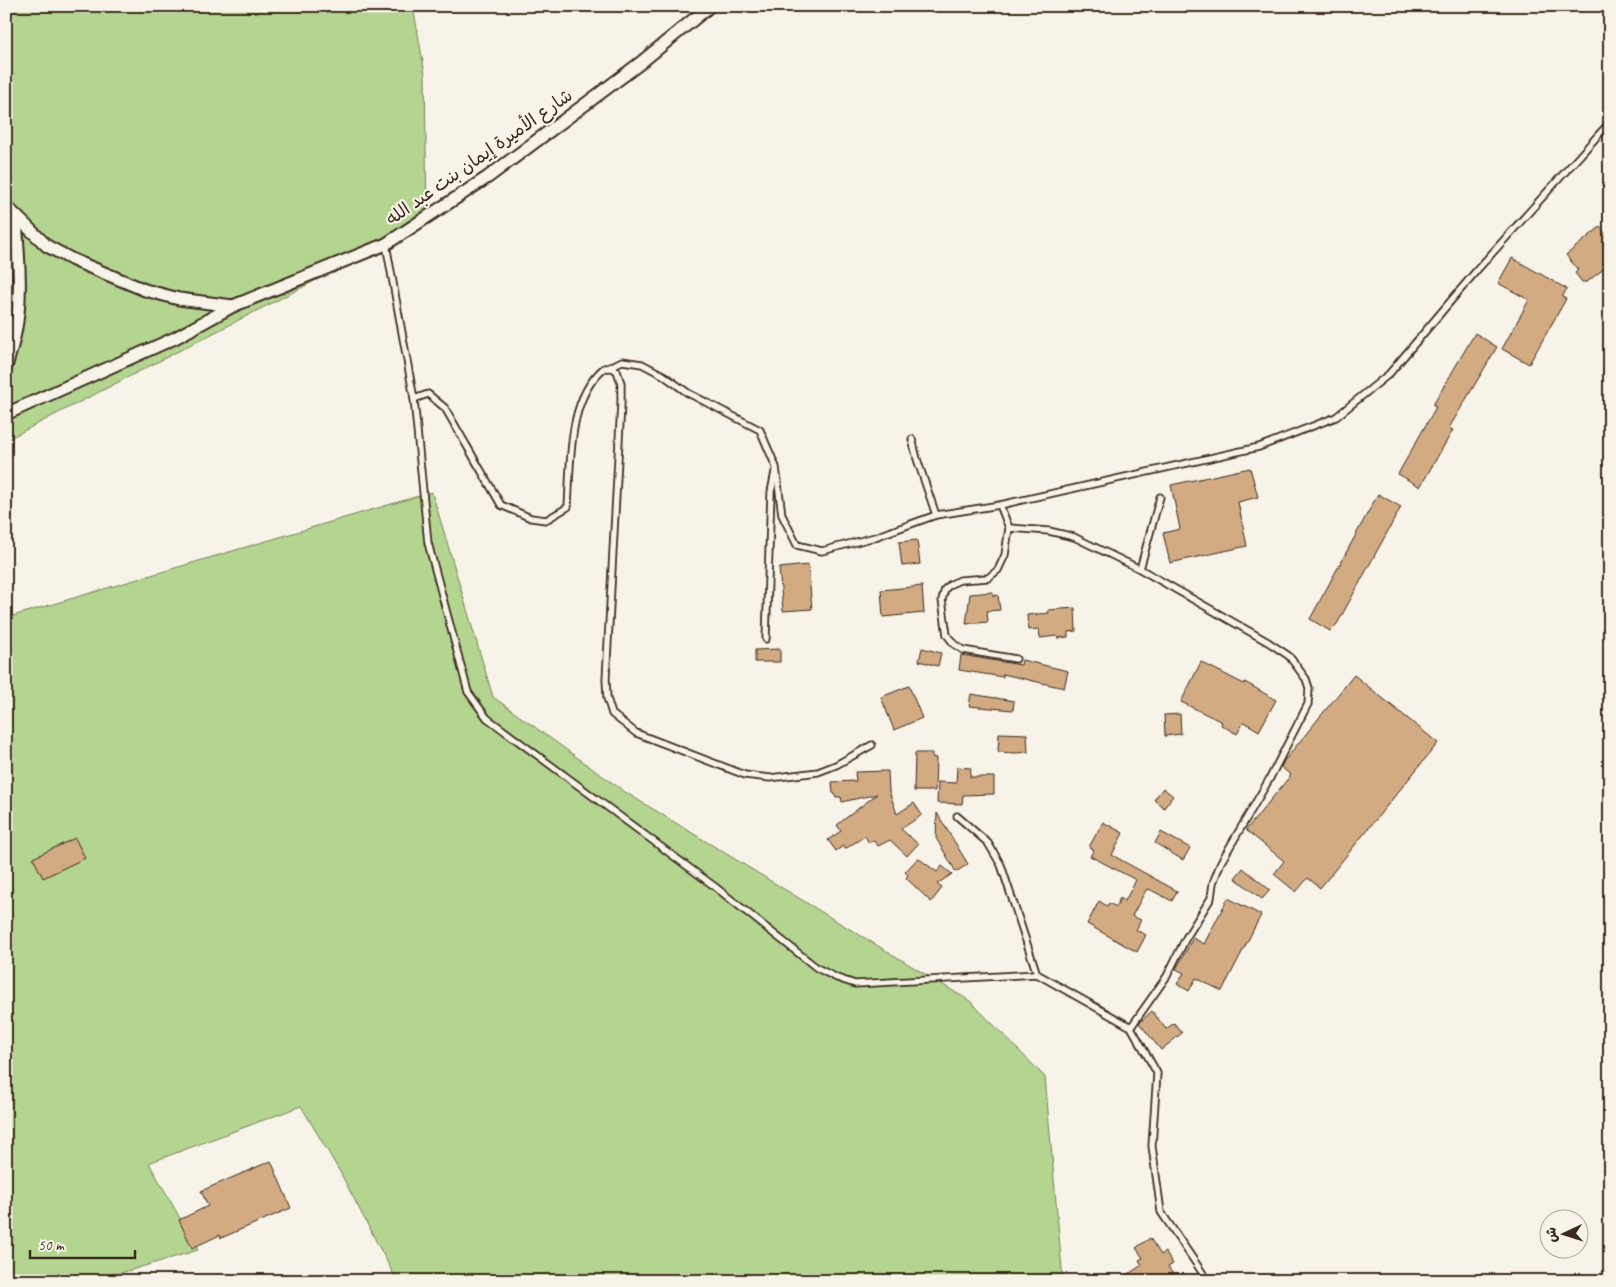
<svg xmlns="http://www.w3.org/2000/svg" width="1616" height="1287" viewBox="0 0 1616 1287" font-family="Caveat,'Playpen Sans Arabic',sans-serif">
  <rect width="100%" height="100%" fill="#f7f3e8"/>
  <filter id="ink" filterUnits="userSpaceOnUse"><feTurbulence type="fractalNoise" baseFrequency=".02" numOctaves="2"/><feDisplacementMap in="SourceGraphic" scale="10" xChannelSelector="R" yChannelSelector="G"/><feConvolveMatrix kernelMatrix="1 2 1 2 8 2 1 2 1" color-interpolation-filters="sRGB"/></filter>
  <g filter="url(#ink)">
    <g fill="#b3d590" stroke="#778057">
      <path d="M6,6H413L425,74L427,223L6,440Z"/>
      <path d="M432,492L493,697L625,792L833,919L970,1001L1045,1077L1063,1281H397L340,1172L301,1106L149,1163L198,1250L94,1281H6V618Z"/>
    </g>
    <g fill="#d2ab83" stroke="#3b2a1e">
      <path d="M1600,227L1610,239V264L1587,282H1582L1575,273L1578,270L1566,255Z"/>
      <path d="M1512,258L1567,289L1562,297L1566,299L1529,364L1502,349L1529,300L1498,283Z"/>
      <path d="M1475,333L1497,347L1449,428L1453,430L1420,487L1398,474L1436,407L1433,405Z"/>
      <path d="M1250,468L1258,497L1238,502L1247,546L1170,563L1163,533L1180,529L1171,485Z"/>
      <path d="M1378,494L1401,507L1337,624L1330,631L1310,619Z"/>
      <path d="M917,540L920,564L902,566L899,542Z"/>
      <path d="M808,565L812,609L783,611L779,568Z"/>
      <path d="M922,586L924,613L883,617L881,590Z"/>
      <path d="M993,592V596L998,595L1000,610L987,611L988,622L966,624L970,594Z"/>
      <path d="M1075,608L1076,631L1068,632V637L1058,638L1057,636L1040,638L1039,629L1028,630L1027,615L1049,613L1048,610Z"/>
      <path d="M922,648L941,653L938,666L919,661Z"/>
      <path d="M780,649V662H755V650Z"/>
      <path d="M961,655L1021,665L1022,660L1068,671L1064,688L1003,674V677L959,670Z"/>
      <path d="M1201,662L1244,684L1245,682L1276,700L1259,731L1244,722L1237,734L1221,725L1222,722L1181,702Z"/>
      <path d="M1354,675L1438,743L1320,888L1308,878L1296,892L1274,874L1284,861L1246,830L1291,775L1281,767L1284,761Z"/>
      <path d="M909,686L922,718L894,730L881,697Z"/>
      <path d="M971,694L1014,701L1013,710L969,706Z"/>
      <path d="M1180,714L1181,734L1165,736L1164,715Z"/>
      <path d="M999,733L1027,734L1028,752L1015,753L998,752Z"/>
      <path d="M915,753H932V757L936,758L935,791H914Z"/>
      <path d="M957,767L971,768L970,777H994V794L963,795L962,804L937,803L938,782L956,783Z"/>
      <path d="M888,771L889,791L897,814L914,803L922,815L901,829L918,844L907,856L890,840L878,846L873,840L869,843L865,836L845,849L843,846L836,851L828,840L841,831L837,825L877,794L842,802L841,797H836L835,794L833,793L832,782L856,781L855,772Z"/>
      <path d="M1163,788L1173,796L1164,808L1154,800Z"/>
      <path d="M937,813L968,864L956,872L936,838Z"/>
      <path d="M1103,822L1123,833L1112,855L1177,891L1172,901L1149,889L1146,890L1132,916L1141,920L1136,930L1146,935L1137,952L1087,924L1099,901L1107,906L1109,903L1116,907L1120,898L1125,901L1136,880L1090,856L1094,850L1089,847Z"/>
      <path d="M1161,832L1190,848L1183,860L1155,843Z"/>
      <path d="M75,838L85,858L43,878L33,858Z"/>
      <path d="M918,858L937,872L942,866L952,874L937,884L942,888L931,902L906,878L908,875L905,872Z"/>
      <path d="M1243,868L1270,890L1262,899L1235,878Z"/>
      <path d="M1228,898L1261,915L1222,991L1196,978L1189,991L1177,984L1184,973L1176,969L1193,938L1204,944Z"/>
      <path d="M1152,1011L1166,1029L1174,1023L1182,1033L1161,1050L1139,1023Z"/>
      <path d="M271,1161L291,1208L221,1238L220,1235L192,1248L179,1220L208,1206L201,1191Z"/>
      <path d="M1150,1238L1161,1255L1165,1252L1173,1264L1168,1267L1178,1281H1118L1142,1265L1139,1260L1143,1258L1136,1248Z"/>
    </g>
    <g fill="none" stroke-linecap="round" stroke-linejoin="round">
      <g stroke="#3b2a1e" stroke-width="9">
        <g id="service">
          <path d="M386,244L414,399L428,543L468,692L487,718L714,886L817,968L837,978L855,984L1037,974L1131,1027L1157,1073L1152,1146L1161,1212L1208,1281"/>
          <path d="M608,368L622,361L642,364L663,375L688,393L760,430L776,467L782,515L797,545L822,551L875,537L936,515L1000,505L1259,447L1336,417L1389,374L1477,270L1610,122"/>
          <path d="M414,399L428,394L445,408L501,505L531,518L546,520L568,507C571,462 567,399 604,368H612L617,371L621,383V404L606,679L607,698L612,714L636,733L745,775L770,778L818,772L836,765L872,745"/>
          <path d="M912,439L917,459L936,515"/>
          <path d="M1000,505L1009,528L1005,555L998,570L988,578L960,580L951,584L945,589L942,600L947,635L954,644L963,650L1016,659"/>
          <path d="M1009,528L1049,531L1074,537L1140,569L1268,642L1289,656L1306,679L1309,688L1308,704L1270,778L1221,862L1213,883L1211,898L1186,938L1167,976L1131,1027"/>
          <path d="M1140,569L1160,497"/>
          <path d="M766,639L771,492L775,472"/>
          <path d="M957,816L988,843L1001,865L1037,974"/>
        </g>
      </g>
      <g stroke="#3b2a1e" stroke-width="15">
        <g id="minor">
          <path d="M6,206L47,246L73,260L145,290L179,299L233,306L386,244L488,177L639,64L710,6"/>
          <path d="M6,367C9,356 13,344 15,333C23,295 18,255 16,216"/>
          <path d="M6,414L175,338L233,306"/>
        </g>
      </g>
      <use href="#service" stroke="#f7f3e8" stroke-width="5.5"/>
      <use href="#minor" stroke="#f7f3e8" stroke-width="11"/>
    </g>
  </g>
  <g text-anchor="middle" dominant-baseline="central" stroke-width="4.5" stroke-linejoin="round" paint-order="stroke">
    <g font-size="18" fill="#3b2a1e" stroke="#f7f3e8">
      <text transform="translate(479 157) rotate(-35)">شارع الأميرة إيمان بنت عبد الله</text>
    </g>
  </g>
  <rect width="1616" height="1287" fill="none" stroke="#f7f3e8" stroke-width="25"/>
  <rect x="12" y="12" width="1591" height="1262" fill="none" stroke="#3b2a1e" stroke-width="2" filter="url(#ink)"/>
  <g transform="translate(1564 1234) rotate(266)"><circle r="24" fill="#f7f3e8" stroke="#aca397"/>
  <path d="M0-4L9 19L0 12L-9 19Z" fill="#3b2a1e"/>
  <text y="-8" font-size="14" font-weight="bold" text-anchor="middle" fill="#3b2a1e">ش</text>
  </g>
  <path d="M30 1250v8h105v-8" fill="none" stroke="#3b2a1e" stroke-width="2.5"/>
  <text x="38" y="1250" font-size="15" fill="#3b2a1e" stroke="#f7f3e8" stroke-width="4" paint-order="stroke">50 m</text>
</svg>
